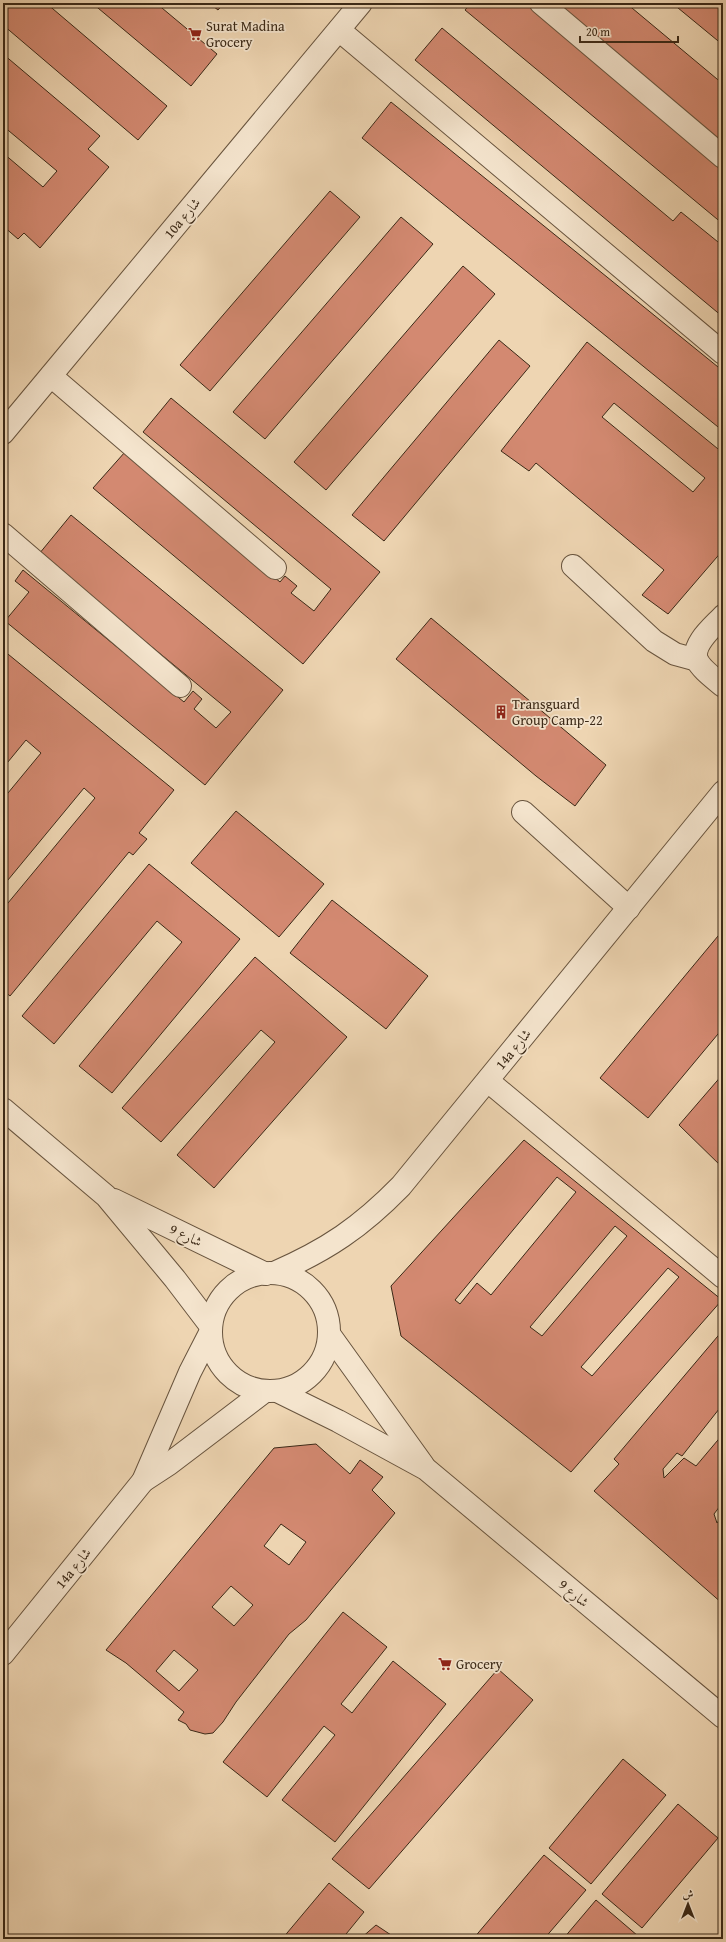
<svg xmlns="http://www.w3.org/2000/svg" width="726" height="1942" viewBox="0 0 726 1942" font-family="'Gentium Book Plus',Amiri,serif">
  <rect width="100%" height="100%" fill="#eed5b2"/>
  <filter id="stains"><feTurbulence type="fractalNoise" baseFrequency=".005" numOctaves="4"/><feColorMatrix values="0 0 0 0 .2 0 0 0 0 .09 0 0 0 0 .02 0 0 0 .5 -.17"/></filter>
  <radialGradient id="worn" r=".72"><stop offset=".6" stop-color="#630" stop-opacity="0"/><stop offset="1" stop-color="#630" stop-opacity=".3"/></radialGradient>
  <g fill="#d38971" stroke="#3b2917" fill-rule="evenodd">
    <path d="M3,3H46L167,106L138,140L3,25Z"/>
    <path d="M92,3H156L217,54L191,86Z"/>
    <path d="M209,3H224L218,10Z"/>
    <path d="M471,3H527L723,165V224L465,10Z"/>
    <path d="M547,3H626L723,84V150Z"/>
    <path d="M672,3H723V45Z"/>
    <path d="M442,28L673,221L681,212L723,246V317L415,60Z"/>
    <path d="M3,54L100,136L88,149L109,167L40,248L24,233L18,239L3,226V153L43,187L57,171L3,126Z"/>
    <path d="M391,102L723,371V431L362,138Z"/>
    <path d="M330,191L360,217L210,391L180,365Z"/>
    <path d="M401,217L433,244L265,439L233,412Z"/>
    <path d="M463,266L495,294L326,490L294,462Z"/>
    <path d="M499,340L530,366L384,541L352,515Z"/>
    <path d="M587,342L723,453V550L668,614L642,595L664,570L536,463L529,471L501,451ZM614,403L705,478L693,492L602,417Z"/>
    <path d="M171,398L380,572L303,664L93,488L125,452L280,582L285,576L297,586L291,593L314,611L331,589L143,432Z"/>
    <path d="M71,515L283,690L205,785L5,621L29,592L15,581L23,570L184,702L193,691L202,699L194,709L216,728L231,712L39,554Z"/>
    <path d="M431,618L606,765L575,806L536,776L396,659Z"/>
    <path d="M3,650L174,790L139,833L147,839L133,855L129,852L10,996L3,990V909L95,798L84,788L3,886V799L41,753L26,740L3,768Z"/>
    <path d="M236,811L324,884L279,937L191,863Z"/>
    <path d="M149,864L240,939L112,1093L79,1066L182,942L157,921L54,1044L22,1016Z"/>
    <path d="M332,900L428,976L386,1029L290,953Z"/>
    <path d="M723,930V1028L648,1118L600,1078Z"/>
    <path d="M255,957L347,1037L214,1188L177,1155L275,1042L261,1030L161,1142L122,1108Z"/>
    <path d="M723,1074V1168L679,1125Z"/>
    <path d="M524,1140L722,1300L571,1472L401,1336L391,1286ZM557,1177L576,1192L491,1295L477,1283L460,1304L455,1300ZM615,1226L627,1236L542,1336L530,1327ZM668,1268L679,1277L592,1376L581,1367Z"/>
    <path d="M723,1330V1404L682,1456L677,1453L663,1469L664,1478L684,1458L696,1466L723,1434V1502L714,1514L717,1523L723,1515V1604L594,1491L619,1464L614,1459Z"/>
    <path d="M316,1444L350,1474L360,1460L383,1477L372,1490L395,1513L306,1620L289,1634L236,1702L223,1722L213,1733L205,1734L190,1730L186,1724L178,1720L184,1712L126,1663L106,1650L274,1448ZM281,1524L306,1542L289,1565L264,1546ZM231,1586L253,1605L234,1626L212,1607ZM174,1650L198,1670L179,1691L156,1671Z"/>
    <path d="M343,1612L387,1647L341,1704L352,1713L393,1661L446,1704L335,1842L282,1800L335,1735L324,1726L267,1797L223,1762Z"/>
    <path d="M498,1669L533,1700L369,1889L332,1859Z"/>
    <path d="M623,1759L666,1795L591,1884L549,1848Z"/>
    <path d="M678,1804L718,1838L642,1928L602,1894Z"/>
    <path d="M544,1855L586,1890L544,1939H473Z"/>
    <path d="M329,1883L364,1912L342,1939H282Z"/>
    <path d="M596,1900L638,1936L635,1939H563Z"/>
    <path d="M376,1925L397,1939H360Z"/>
  </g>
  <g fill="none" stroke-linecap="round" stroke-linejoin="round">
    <g stroke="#68543e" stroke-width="24">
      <g id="street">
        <path d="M541,3L723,157"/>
        <path d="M339,30L723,353"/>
        <path d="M51,376L275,568"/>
        <path d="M3,433L361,3"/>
        <path d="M3,534L180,686"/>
        <path d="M573,566L654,641L675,654L697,660"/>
        <path d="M723,616C714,626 691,644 697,660C701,669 715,679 723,686"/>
        <path d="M523,812L629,908"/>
        <path d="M488,1081L723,1277"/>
        <path d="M3,1109L106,1196L175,1279L210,1325"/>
        <path d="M114,1200L266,1274"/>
        <circle cx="270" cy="1332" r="59"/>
        <path d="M274,1273C327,1250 361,1227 401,1186L723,792"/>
        <path d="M329,1334L423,1465"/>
        <path d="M277,1391L338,1421L426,1469L723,1717"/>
        <path d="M143,1481L169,1464L265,1391"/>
        <path d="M3,1654L143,1481L190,1372L210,1333"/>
      </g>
    </g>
    <use href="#street" stroke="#f4e4cd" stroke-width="22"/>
  </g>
  <defs>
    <g id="supermarket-bare" transform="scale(1.08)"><path d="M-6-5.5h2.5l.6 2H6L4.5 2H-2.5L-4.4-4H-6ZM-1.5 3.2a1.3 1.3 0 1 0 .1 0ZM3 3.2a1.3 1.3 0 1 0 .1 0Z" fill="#8f2418" stroke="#f4e4cd" stroke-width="2.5" paint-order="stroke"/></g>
    <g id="building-bare" transform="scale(1.08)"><path d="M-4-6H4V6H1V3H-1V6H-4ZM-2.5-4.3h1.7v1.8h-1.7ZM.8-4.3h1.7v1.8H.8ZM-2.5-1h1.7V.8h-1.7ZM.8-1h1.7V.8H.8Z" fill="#8f2418" stroke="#f4e4cd" stroke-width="2.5" paint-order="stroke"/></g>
  </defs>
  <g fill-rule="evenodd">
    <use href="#supermarket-bare" x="195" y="34"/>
    <use href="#building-bare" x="501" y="712"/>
    <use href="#supermarket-bare" x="445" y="1664"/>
  </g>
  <g text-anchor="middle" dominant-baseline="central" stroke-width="3.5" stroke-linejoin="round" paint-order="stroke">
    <g font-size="14" fill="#3b2917" stroke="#f4e4cd" text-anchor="start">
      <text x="206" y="26">Surat Madina<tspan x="206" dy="16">Grocery</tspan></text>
      <text x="512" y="704">Transguard<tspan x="512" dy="16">Group Camp-22</tspan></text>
      <text x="456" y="1664">Grocery</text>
    </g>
    <g font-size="14" fill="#3b2917" stroke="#f4e4cd">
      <text transform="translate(182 218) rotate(-50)">10a شارع</text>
      <text transform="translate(513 1049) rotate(-51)">14a شارع</text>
      <text transform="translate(186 1235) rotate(26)">شارع 9</text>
      <text transform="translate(73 1568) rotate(-51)">14a شارع</text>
      <text transform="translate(574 1593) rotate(40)">شارع 9</text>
    </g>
  </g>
  <rect width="726" height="1942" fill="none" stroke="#eed5b2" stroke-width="16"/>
  <rect x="4" y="4" width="718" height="1934" fill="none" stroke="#3b2917" stroke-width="2"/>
  <rect x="8" y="8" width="710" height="1926" fill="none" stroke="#3b2917"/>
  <g transform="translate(688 1904)" stroke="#f4e4cd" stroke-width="3" paint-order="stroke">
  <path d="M0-3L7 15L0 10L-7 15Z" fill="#3b2917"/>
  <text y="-6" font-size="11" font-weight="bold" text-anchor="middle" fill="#3b2917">ش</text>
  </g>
  <path d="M580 36v6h98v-6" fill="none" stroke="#3b2917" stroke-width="2"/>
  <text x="586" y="36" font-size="12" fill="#3b2917" stroke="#f4e4cd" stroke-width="3" paint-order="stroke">20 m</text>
  <rect width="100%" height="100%" filter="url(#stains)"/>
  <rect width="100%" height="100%" fill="url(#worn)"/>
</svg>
